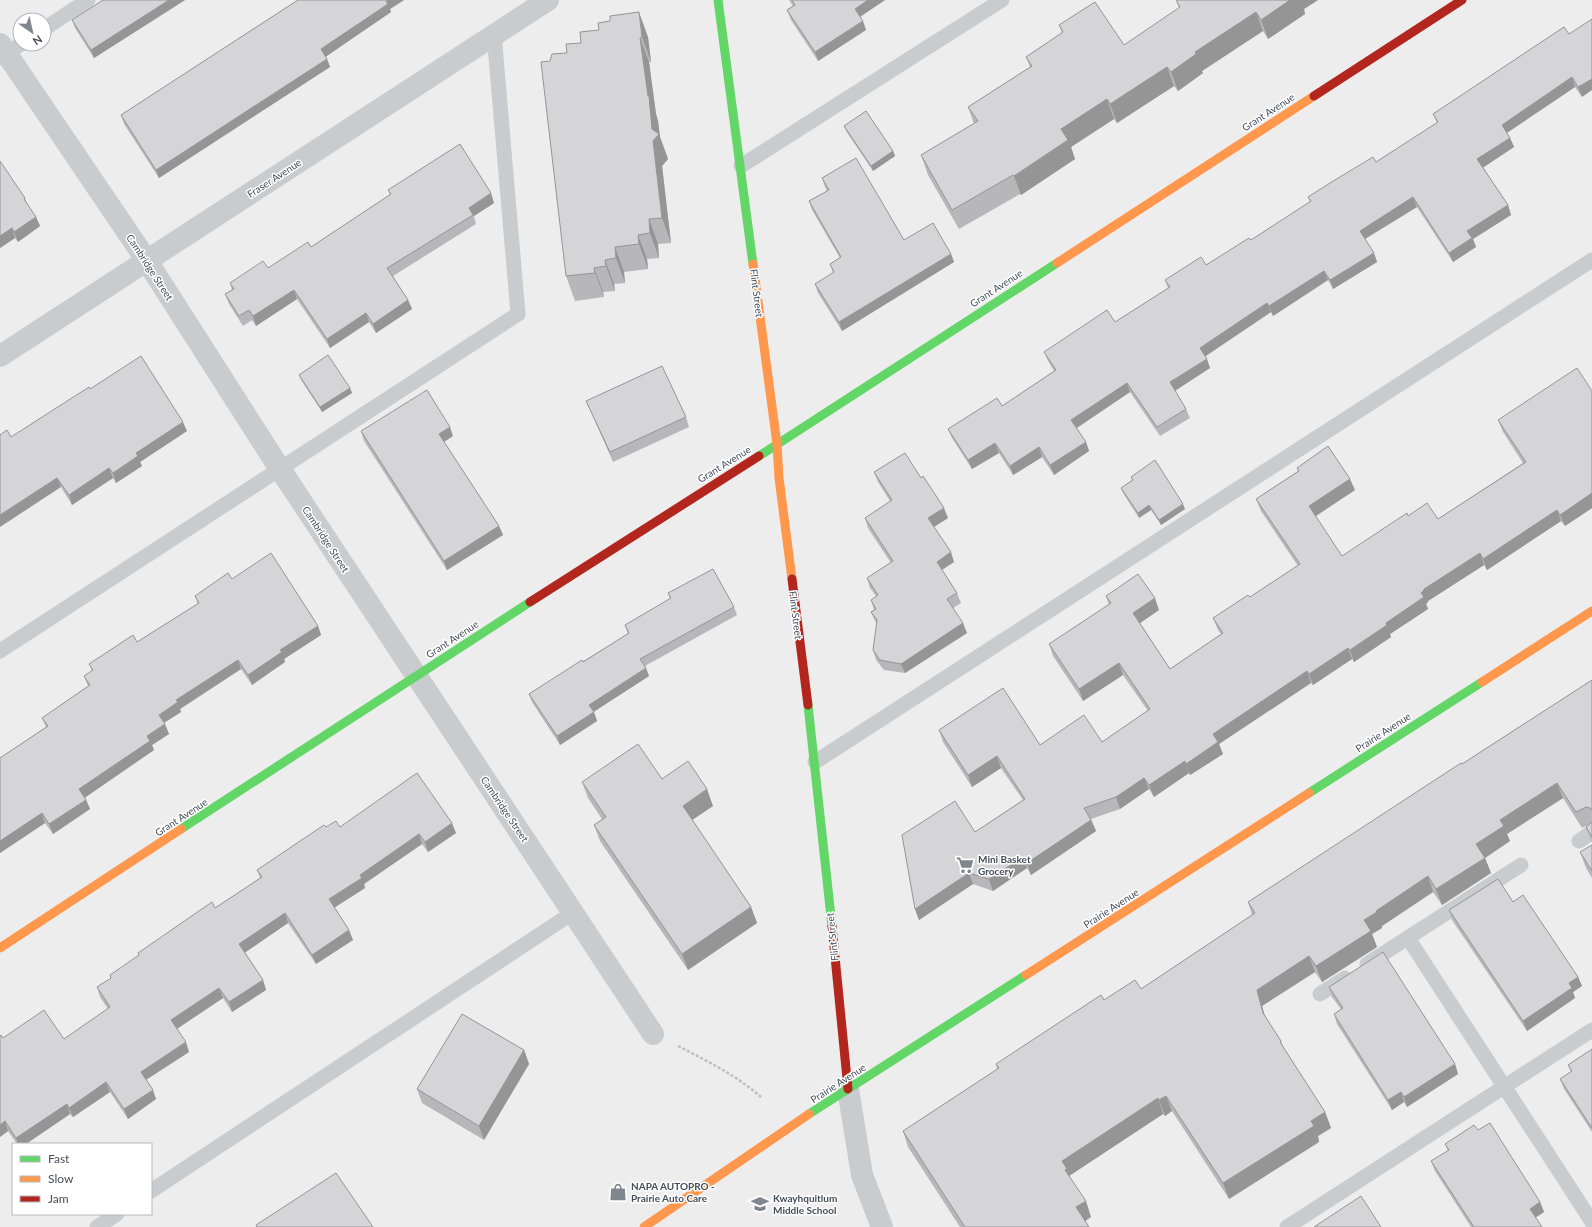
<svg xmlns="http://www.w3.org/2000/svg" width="1592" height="1227" viewBox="0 0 1592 1227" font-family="Lato,sans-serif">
  <rect width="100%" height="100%" fill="#eeeded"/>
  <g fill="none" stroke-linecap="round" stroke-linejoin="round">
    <path stroke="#b6c2bf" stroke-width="2.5" stroke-dasharray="3 2" stroke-linecap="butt" d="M678,1046C707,1061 736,1075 761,1097"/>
    <g stroke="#c9ccce" stroke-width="15">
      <path d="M44,29L88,0"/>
      <path d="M0,58L21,44"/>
      <path d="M741,166L1002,0"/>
      <path d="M0,651L518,314L494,34"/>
      <path d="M815,762L1592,260"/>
      <path d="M1579,841L1592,832"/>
      <path d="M1408,938L1592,1222"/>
      <path d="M1367,964L1521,865"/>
      <path d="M1320,994L1345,978"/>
      <path d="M151,1191L574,912"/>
      <path d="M97,1227L117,1214"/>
      <path d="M1287,1227L1592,1030"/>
    </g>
    <g stroke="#c9ccce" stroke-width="22">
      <path d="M0,44L147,261L280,469L653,1034"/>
      <path d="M0,356L548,0"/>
      <path d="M848,1089L862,1175L882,1227"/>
    </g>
    <g stroke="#63d668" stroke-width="9">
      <path d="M718,0L753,264"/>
      <path d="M759,456L1057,263"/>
      <path d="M808,705L832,926"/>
      <path d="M1309,793L1482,682"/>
      <path d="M181,829L530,602"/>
      <path d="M809,1114L1026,975"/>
    </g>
    <g stroke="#ff974d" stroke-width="9">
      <path d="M1057,263L1314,96"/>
      <path d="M753,264L777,444L779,478L792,579"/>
      <path d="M1482,682L1592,611"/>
      <path d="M0,948L181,829"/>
      <path d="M1026,975L1309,793"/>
      <path d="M644,1227L809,1114"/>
    </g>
    <g stroke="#b3261e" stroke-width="9">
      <path d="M1314,96L1462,0"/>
      <path d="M792,579L808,705"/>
      <path d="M530,602L759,456"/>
      <path d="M832,926L848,1089"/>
    </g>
  </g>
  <g fill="#b7b7b9">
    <path d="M103,0H185L94,58L75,28L72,20Z"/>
    <path d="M298,0H404L390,9L391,12L326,56L330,67L159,178L124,124L121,115Z"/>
    <path d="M789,0H885L860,17L866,30L818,61L791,20L787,10L793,6Z"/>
    <path d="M1176,0H1318L1304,9L1305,14L1268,39L1263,31L1202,71L1203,73L1178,91L1174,86L1117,123L1114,119L1071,147L1075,159L1021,195L1020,194L959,229L928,175L921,155L974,124L968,107L1030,67L1026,57L1062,33L1059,25L1124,45L1179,8Z"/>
    <path d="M1564,27L1582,97L1575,87L1507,133L1510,138L1514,147L1483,167L1508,205L1511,215L1473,239L1476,247L1453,262L1417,207L1365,239L1374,253L1377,262L1333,289L1328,280L1273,316L1271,312L1205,356L1210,368L1175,391L1186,409L1190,418L1160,436L1130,392L1077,428L1086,442L1089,451L1054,475L1042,457L1013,475L999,453L972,469L952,438L948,429L1002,406L1054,371L1048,361L1044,352L1115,322L1168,288L1165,280L1206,265L1251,240L1310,202L1308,197L1376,162L1437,123L1433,114Z"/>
    <path d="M648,37L651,62H649L656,114L658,121L660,137L668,159L662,166L671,243L658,244L659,258L647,259L648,269L624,272L625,283L614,284L615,291L603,292L604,297L575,301L566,276L550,61L567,53L581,43Z"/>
    <path d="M844,126L893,151L895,156L873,171L846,131Z"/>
    <path d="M822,178L904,240L951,254L954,262L842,331L818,293L815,284L833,273L830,264L840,258L812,210L809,201L827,191L825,187Z"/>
    <path d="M388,190L494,203L474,216L476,224L393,276L408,300L412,309L376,333L369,322L330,348L297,299L256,326L252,320L243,326L229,304L225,294L232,290L230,283L268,268L311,247L390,195Z"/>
    <path d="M25,198L27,204L36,217L40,226L18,242L15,238L0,248Z"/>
    <path d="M299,375L350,388L352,393L322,412L301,380Z"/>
    <path d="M90,389L187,431L140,462L142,466L116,483L113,478L72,505L61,487L11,437Z"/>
    <path d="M1592,391V508L1565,526L1561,521L1487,570L1484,565L1428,601V602L1426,604L1428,609L1390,634L1391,637L1354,662L1352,659L1313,685L1311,683L1219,744L1223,754L1190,775L1189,773L1154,797L1149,789L1120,809L1091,819L1096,831L1031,875L1027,868L993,891L973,884L919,920L915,909L975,832L1023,800L1001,768L972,787L943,742L939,730L1040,745L1102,742L1148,711L1123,675L1083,701L1053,656L1049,644L1109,605L1106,596L1159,610L1140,623L1170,669L1221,634L1218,630L1213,618L1250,597L1298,566L1261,511L1256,499L1298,471L1297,468L1355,490L1315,516L1342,556L1408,516L1438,519L1523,463L1503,432L1498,420Z"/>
    <path d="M586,401L686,417L689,427L613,462L590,410Z"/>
    <path d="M361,431L453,436L444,442L499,526L503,535L447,570L364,441Z"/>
    <path d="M874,472L948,518L934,527L954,562L942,570L957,593L961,603L953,608L967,633L905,673L884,670L876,660L873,650L877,624L875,621L871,612L874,610L871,600L876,596L870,588L867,578L891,563L868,528L865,518L890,501L878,482Z"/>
    <path d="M1131,477L1185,509L1161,525L1151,510L1139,518L1123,493L1121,488L1132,480Z"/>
    <path d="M232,579L318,626L321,635L284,659L285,662L252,685L241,669L180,709L181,712L164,723L169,734L152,745L154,750L85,797L90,809L53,834L45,823L0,853V758L46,727L42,718L88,686L84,676L92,671L89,664L137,642L198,604L195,596Z"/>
    <path d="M668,593L734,607L737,615L645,666L649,676L593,712L597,721L560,745L532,702L529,694L628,634L625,625L670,599Z"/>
    <path d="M1592,680V843L1586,827L1590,824L1582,828L1563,798L1507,834L1510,841L1485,858L1491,873L1442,905L1433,892L1382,926V928L1372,934L1377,947L1322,982L1315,972L1262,1006L1265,1016L1281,1041L1284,1048L1325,1112L1331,1128L1318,1136L1319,1142L1229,1199L1172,1111L1165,1116L1163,1114L1069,1176L1091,1217L1085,1221L1089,1227H960L908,1147L903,1131L997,1069L996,1064L1104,1000L1141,989L1252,915L1248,902Z"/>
    <path d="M662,779L713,806L692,820L751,907L757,923L688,970L600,841L594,825L602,819L588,798L582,782Z"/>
    <path d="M326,827H340L456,833L428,852L422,844L364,884L365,888L334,908L353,940L316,964L288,923L245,952L263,980L266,990L232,1012L223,998L177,1029L189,1052L146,1080L156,1099L128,1119L110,1092L73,1117L70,1114L26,1144H17L8,1131L0,1137L3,1038L64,1039L108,1009L100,997L97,987L111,978L110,975L139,956L138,953L215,908L260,878L257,870Z"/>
    <path d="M1592,845V878L1586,868L1580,852Z"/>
    <path d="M1513,902L1578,977L1582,986L1573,992L1575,998L1527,1031L1452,920L1449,910Z"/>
    <path d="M1329,987L1455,1064L1458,1074L1407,1107L1404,1102L1392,1110L1337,1024L1334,1014L1341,1009L1332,997Z"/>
    <path d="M1592,1049V1132L1564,1089L1560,1079L1571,1072L1568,1065Z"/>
    <path d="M524,1050L529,1064L484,1140L422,1103L417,1089Z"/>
    <path d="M1478,1130L1540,1202L1544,1212L1535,1218L1542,1227H1471L1435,1171L1431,1161L1448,1151L1445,1144Z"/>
  </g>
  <g fill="#959596">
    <path d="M169,0H185L94,58L91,50Z"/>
    <path d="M388,0H404L390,9L391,12L324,58L321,49Z"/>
    <path d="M868,0H885L858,18L855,9Z"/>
    <path d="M1290,0H1318L1304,9L1305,14L1268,39L1261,20Z"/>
    <path d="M639,12L648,37L651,62L642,37Z"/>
    <path d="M1256,12L1263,31L1202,71L1203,73L1178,91L1171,72L1195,52Z"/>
    <path d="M863,21L866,30L818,61L815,52Z"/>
    <path d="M640,38L649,62L656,114L658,121L660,137L668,159L662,166L671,243L662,218L653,141L652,129Z"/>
    <path d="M327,59L330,67L159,178L156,170Z"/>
    <path d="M1167,67L1174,86L1117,123L1110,104Z"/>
    <path d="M1572,77L1575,87L1505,134L1502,125Z"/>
    <path d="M1592,79V90L1582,97L1578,87Z"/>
    <path d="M1107,99L1114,119L1071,147L1075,159L1021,195L1014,176L1061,129Z"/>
    <path d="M1510,138L1514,147L1481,169L1477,159Z"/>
    <path d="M893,151L895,156L873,171L871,166Z"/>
    <path d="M491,193L494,203L474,216L469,208Z"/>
    <path d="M1413,197L1417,207L1363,240L1360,231Z"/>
    <path d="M1508,205L1511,215L1473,239L1476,247L1453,262L1449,253L1467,231Z"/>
    <path d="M36,217L40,226L18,242L14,232Z"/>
    <path d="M649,219L658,244L659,258L650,233Z"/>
    <path d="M12,228L15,238L0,248V236Z"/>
    <path d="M638,235L647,259L648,269L639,244Z"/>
    <path d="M615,247L624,272L625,283L616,258Z"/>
    <path d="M1374,253L1377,262L1333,289L1330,280Z"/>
    <path d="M951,254L954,262L842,331L839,322Z"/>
    <path d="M605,260L614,284L615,291L606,266Z"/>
    <path d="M594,268L603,292L604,297L595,273Z"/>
    <path d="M1324,271L1328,280L1273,316L1269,306Z"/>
    <path d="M294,290L297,299L256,326L253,316Z"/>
    <path d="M408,300L412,309L376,333L373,324Z"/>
    <path d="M1267,303L1271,312L1203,358L1200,348Z"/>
    <path d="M366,313L369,322L330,348L327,339Z"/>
    <path d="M1207,359L1210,368L1173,392L1170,382Z"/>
    <path d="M1127,383L1130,392L1075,429L1071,420Z"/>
    <path d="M350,388L352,393L322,412L320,407Z"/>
    <path d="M183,422L187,431L140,462L142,466L116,483L113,473L136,453Z"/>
    <path d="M450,427L453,436L442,443L439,434Z"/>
    <path d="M1086,442L1089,451L1054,475L1050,465Z"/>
    <path d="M995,443L999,453L972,469L968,460Z"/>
    <path d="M1039,447L1042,457L1013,475L1010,466Z"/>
    <path d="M109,468L113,478L72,505L69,495Z"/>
    <path d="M57,478L61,487L0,527V515Z"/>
    <path d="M1350,479L1355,490L1313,518L1309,506Z"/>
    <path d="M1592,493V508L1565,526L1560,515Z"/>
    <path d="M1183,504L1185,509L1161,525L1159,520Z"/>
    <path d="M1149,505L1151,510L1139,518L1138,513Z"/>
    <path d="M944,508L948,518L932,528L928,518Z"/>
    <path d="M1557,510L1561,521L1487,570L1483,559Z"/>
    <path d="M499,526L503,535L447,570L444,561Z"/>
    <path d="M951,552L954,562L940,571L937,562Z"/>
    <path d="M1480,553L1484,565L1428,601V602L1426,604L1428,609L1390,634L1391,637L1354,662L1350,650L1386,623L1421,593L1424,589Z"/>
    <path d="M1155,598L1159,610L1137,625L1133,613Z"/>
    <path d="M963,623L967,633L905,673L901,664Z"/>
    <path d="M318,626L321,635L284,659L285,662L252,685L248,675L280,650Z"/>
    <path d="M1348,648L1352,659L1313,685L1309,674Z"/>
    <path d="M238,660L241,669L180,709L181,712L162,724L159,715L176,700Z"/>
    <path d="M1119,663L1123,675L1083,701L1079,689Z"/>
    <path d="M646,668L649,676L592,713L589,705Z"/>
    <path d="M1307,671L1311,683L1219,744L1223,754L1190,775L1186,764L1213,734Z"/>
    <path d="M594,712L597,721L560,745L557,736Z"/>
    <path d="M165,724L169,734L152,745L154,750L83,799L79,789L147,736Z"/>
    <path d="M997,756L1001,768L972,787L968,775Z"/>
    <path d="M1185,761L1189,773L1154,797L1149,785Z"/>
    <path d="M1144,778L1149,789L1120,809L1116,797Z"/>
    <path d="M1557,783L1563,798L1507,834L1510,841L1482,860L1476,844L1500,820Z"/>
    <path d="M707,789L713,806L689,822L683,806Z"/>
    <path d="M86,800L90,809L53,834L49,824Z"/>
    <path d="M42,813L45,823L0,853V841Z"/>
    <path d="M1091,820L1096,831L1031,875L1027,863Z"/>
    <path d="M452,823L456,833L428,852L425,842Z"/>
    <path d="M419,834L422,844L364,884L365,888L332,909L329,899L360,875Z"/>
    <path d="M1023,857L1027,868L993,891L989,879Z"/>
    <path d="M1485,858L1491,873L1442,905L1436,889Z"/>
    <path d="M969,873L973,884L919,920L915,909Z"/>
    <path d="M1428,876L1433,892L1382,926V928L1372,934L1377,947L1322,982L1316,966L1364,920L1376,911Z"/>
    <path d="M751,907L757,923L688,970L682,954Z"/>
    <path d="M285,913L288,923L243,954L239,944Z"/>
    <path d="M349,930L353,940L316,964L312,955Z"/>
    <path d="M1309,956L1315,972L1262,1006L1268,1028L1263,1013L1257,990Z"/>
    <path d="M1578,977L1582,986L1573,992L1575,998L1527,1031L1523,1021L1569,983Z"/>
    <path d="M263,980L266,990L232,1012L229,1002Z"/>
    <path d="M219,988L223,998L175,1030L171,1020Z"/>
    <path d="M186,1042L189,1052L144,1081L141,1072Z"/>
    <path d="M524,1050L529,1064L484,1140L479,1126Z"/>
    <path d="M1455,1064L1458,1074L1407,1107L1404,1097Z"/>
    <path d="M106,1082L110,1092L73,1117L69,1108Z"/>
    <path d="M153,1090L156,1099L128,1119L124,1109Z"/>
    <path d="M1401,1092L1404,1102L1392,1110L1388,1100Z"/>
    <path d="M1166,1096L1172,1111L1165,1116L1159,1100Z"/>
    <path d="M1158,1098L1163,1114L1069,1176L1072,1184L1070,1186L1062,1161Z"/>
    <path d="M67,1104L70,1114L26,1144H18L16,1138Z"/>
    <path d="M1325,1112L1331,1128L1318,1136L1319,1142L1229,1199L1223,1183L1311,1121Z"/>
    <path d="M5,1121L8,1131L0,1137V1125Z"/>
    <path d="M1086,1201L1091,1217L1082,1223L1076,1207Z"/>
    <path d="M1540,1202L1544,1212L1533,1219L1530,1209Z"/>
  </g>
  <g fill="#d5d5d7" stroke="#959596">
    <path d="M103,0H169L91,50L72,20Z"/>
    <path d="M298,0H388L386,1L388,4L321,49L327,59L156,170L121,115Z"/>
    <path d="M792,0H868L855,9L863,21L815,52L787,10L795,5Z"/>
    <path d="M1176,0H1290L1261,20L1256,12L1195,52L1196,54L1171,72L1167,67L1110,104L1107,99L1061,129L1068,140L1014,176L1013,175L952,210L921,155L978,121L968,107L1032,66L1026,57L1063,32L1059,25L1095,2L1124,45L1180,7Z"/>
    <path d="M639,12L642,37L640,38L648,96H649L652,129L659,134L653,141L662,218L649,219L650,233L638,235L639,244L615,247L616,258L605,260L606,266L594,268L595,273L566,276L541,62L550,61L552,54L567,53L566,44L581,43L580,32L599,30L598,23L610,21V16Z"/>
    <path d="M1592,19V79L1578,87L1572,77L1502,125L1510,138L1477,159L1508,205L1467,231L1472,238L1449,253L1413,197L1360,231L1374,253L1330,280L1324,271L1269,306L1267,303L1200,348L1207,359L1170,382L1186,409L1157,427L1127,383L1071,420L1086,442L1050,465L1039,447L1010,466L995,443L968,460L948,429L997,398L1002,406L1056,370L1044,352L1107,310L1115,322L1170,287L1165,280L1201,257L1206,265L1249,238L1251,240L1311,201L1308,197L1330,183L1373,157L1376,162L1438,122L1433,114L1564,27L1569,34Z"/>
    <path d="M866,111L893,151L871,166L844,126Z"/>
    <path d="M460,144L491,193L469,208L473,215L387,268L408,300L373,324L366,313L327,339L294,290L253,316L249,310L239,316L225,294L234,289L230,283L263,261L268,268L308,242L311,247L391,194L388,190Z"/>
    <path d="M856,158L904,240L933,223L951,254L839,322L815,284L834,272L830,264L841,257L809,201L829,190L822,178Z"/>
    <path d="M0,161L25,198L24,199L36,217L14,232L12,228L0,236Z"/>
    <path d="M328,355L350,388L320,407L299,375Z"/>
    <path d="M141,356L183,422L136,453L138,456L113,473L109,468L69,495L57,478L0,515V435L7,430L11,437L89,387L90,389Z"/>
    <path d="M662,366L686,417L610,452L586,401Z"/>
    <path d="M1577,368L1592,391V493L1560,515L1557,510L1483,559L1480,553L1424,589V590L1421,593L1424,597L1386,623L1387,625L1350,650L1348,648L1309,674L1307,671L1213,734L1218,742L1186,764L1185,761L1149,785L1144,778L1116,797L1084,808L1091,820L1027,863L1023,857L989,879L969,873L915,909L902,835L955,801L975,832L1025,799L997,756L968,775L939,730L1003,688L1040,745L1084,715L1102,742L1150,709L1119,663L1079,689L1049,644L1111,603L1106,596L1138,574L1155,598L1133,613L1170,669L1223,633L1213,618L1248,595L1250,597L1300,564L1256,499L1299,471L1297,468L1328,446L1350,479L1309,506L1342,556L1407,513L1408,516L1427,503L1438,519L1526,462L1498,420Z"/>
    <path d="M427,390L450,427L439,434L499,526L444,561L361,431Z"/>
    <path d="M905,453L921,478L923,476L944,508L928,518L951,552L937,562L957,593L947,599L963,623L901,664L880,660L873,650L877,620L871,612L876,609L871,600L878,595L867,578L893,561L865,518L892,500L874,472Z"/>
    <path d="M1155,460L1183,504L1159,520L1149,505L1138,513L1121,488L1133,480L1131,477Z"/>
    <path d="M271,553L318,626L280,650L282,652L248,675L238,660L176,700L178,702L159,715L165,724L147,736L150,741L79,789L86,800L49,824L42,813L0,841V758L48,726L42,718L90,685L84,676L93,670L89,664L133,635L137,642L199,603L195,596L228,573L232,579Z"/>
    <path d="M713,569L734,607L640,659L646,668L589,705L594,712L557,736L529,694L582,660L583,662L629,633L625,625L671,598L668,593Z"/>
    <path d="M1592,680V810L1590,808L1586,807L1576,812L1557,783L1500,820L1504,826L1476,844L1485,858L1436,889L1428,876L1376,911L1377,912L1364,920L1371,931L1316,966L1309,956L1257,990L1263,1013L1281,1041L1280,1042L1325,1112L1311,1121L1314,1126L1223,1183L1166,1096L1159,1100L1158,1098L1062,1161L1067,1169L1065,1170L1086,1201L1076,1207L1089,1227H965L903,1131L999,1068L996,1064L1101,995L1104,1000L1135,980L1141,989L1255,913L1248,902L1461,763L1462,764Z"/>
    <path d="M638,744L662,779L688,761L707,789L683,806L751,907L682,954L594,825L606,817L582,782Z"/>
    <path d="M417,773L452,823L425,842L419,834L360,875L362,878L329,899L349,930L312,955L285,913L239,944L263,980L229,1002L219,988L171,1020L186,1042L141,1072L153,1090L124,1109L106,1082L69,1108L67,1104L16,1138L5,1121L0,1125V1036L1,1035L3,1038L44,1010L64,1039L110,1007L97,987L111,978L110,975L139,955L138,953L212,902L215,908L262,877L257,870L324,825L326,827L336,821L340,827Z"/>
    <path d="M1592,822V837L1586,827Z"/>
    <path d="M1592,845V871L1580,852Z"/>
    <path d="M1498,879L1513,902L1523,895L1578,977L1569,983L1572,988L1523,1021L1449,910Z"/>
    <path d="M1383,952L1455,1064L1404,1097L1401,1092L1388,1100L1334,1014L1343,1008L1329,987Z"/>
    <path d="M462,1014L524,1050L479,1126L417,1089Z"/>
    <path d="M1592,1049V1128L1560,1079L1572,1071L1568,1065Z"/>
    <path d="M1490,1123L1540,1202L1530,1209L1542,1227H1474L1431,1161L1449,1150L1445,1144L1474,1125L1478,1130Z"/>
    <path d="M336,1173L373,1227H257L256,1225Z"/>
    <path d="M1361,1196L1381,1227H1314Z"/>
  </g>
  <defs>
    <g id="supermarket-bare" transform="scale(1.38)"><path d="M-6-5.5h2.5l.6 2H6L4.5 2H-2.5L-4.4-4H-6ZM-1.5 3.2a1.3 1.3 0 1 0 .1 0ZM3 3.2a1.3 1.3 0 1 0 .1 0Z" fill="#80868d" stroke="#fff" stroke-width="2.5" paint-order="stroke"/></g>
    <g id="shop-bare" transform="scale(1.38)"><path d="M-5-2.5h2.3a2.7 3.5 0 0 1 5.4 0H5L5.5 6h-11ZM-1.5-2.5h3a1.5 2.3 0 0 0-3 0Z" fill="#80868d" stroke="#fff" stroke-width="2.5" paint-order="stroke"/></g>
    <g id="school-bare" transform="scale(1.38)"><path d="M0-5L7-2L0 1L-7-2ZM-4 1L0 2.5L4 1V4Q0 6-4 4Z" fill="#80868d" stroke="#fff" stroke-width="2.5" paint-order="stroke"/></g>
  </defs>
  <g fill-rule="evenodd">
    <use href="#supermarket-bare" x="965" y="865"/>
    <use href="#shop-bare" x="618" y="1192"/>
    <use href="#school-bare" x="760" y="1204"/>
  </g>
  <g text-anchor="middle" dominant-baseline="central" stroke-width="3" stroke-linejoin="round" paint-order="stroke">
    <g font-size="10" fill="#444e5a" stroke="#fff">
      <text transform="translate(1268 112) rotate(-33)">Grant Avenue</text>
      <text transform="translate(274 178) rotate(-33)">Fraser Avenue</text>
      <text transform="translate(150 267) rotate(57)">Cambridge Street</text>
      <text transform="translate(996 288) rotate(-33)">Grant Avenue</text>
      <text transform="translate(757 293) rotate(83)">Flint Street</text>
      <text transform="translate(724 464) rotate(-32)">Grant Avenue</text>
      <text transform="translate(326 539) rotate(57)">Cambridge Street</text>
      <text transform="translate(796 615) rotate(83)">Flint Street</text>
      <text transform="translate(452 639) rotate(-33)">Grant Avenue</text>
      <text transform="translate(1383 732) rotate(-33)">Prairie Avenue</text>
      <text transform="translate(505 809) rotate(56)">Cambridge Street</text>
      <text transform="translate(181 817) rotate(-33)">Grant Avenue</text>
      <text transform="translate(1111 908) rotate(-33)">Prairie Avenue</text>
      <text transform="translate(832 937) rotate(-96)">Flint Street</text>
      <text transform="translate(838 1083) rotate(-33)">Prairie Avenue</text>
    </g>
    <g font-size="10" font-weight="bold" fill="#444e5a" stroke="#fff" text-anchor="start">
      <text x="978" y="859">Mini Basket<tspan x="978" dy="12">Grocery</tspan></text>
      <text x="631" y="1186">NAPA AUTOPRO -<tspan x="631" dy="12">Prairie Auto Care</tspan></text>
      <text x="773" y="1198">Kwayhquitlum<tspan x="773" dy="12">Middle School</tspan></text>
    </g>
  </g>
  <rect x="12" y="1143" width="140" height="72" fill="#ffffff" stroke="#b4b8bd"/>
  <rect x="20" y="1156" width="20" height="6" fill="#63d668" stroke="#b4b8bd"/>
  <text x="48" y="1163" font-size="12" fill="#444e5a">Fast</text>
  <rect x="20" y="1176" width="20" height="6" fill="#ff974d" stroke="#b4b8bd"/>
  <text x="48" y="1183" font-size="12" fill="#444e5a">Slow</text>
  <rect x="20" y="1196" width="20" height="6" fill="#b3261e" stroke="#b4b8bd"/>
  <text x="48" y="1203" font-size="12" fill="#444e5a">Jam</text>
  <g transform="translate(32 32) rotate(146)"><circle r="19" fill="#ffffff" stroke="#b4b8bd"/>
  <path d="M0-3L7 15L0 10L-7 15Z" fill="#80868d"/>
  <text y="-6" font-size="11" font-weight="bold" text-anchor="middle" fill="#444e5a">N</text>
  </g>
</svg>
